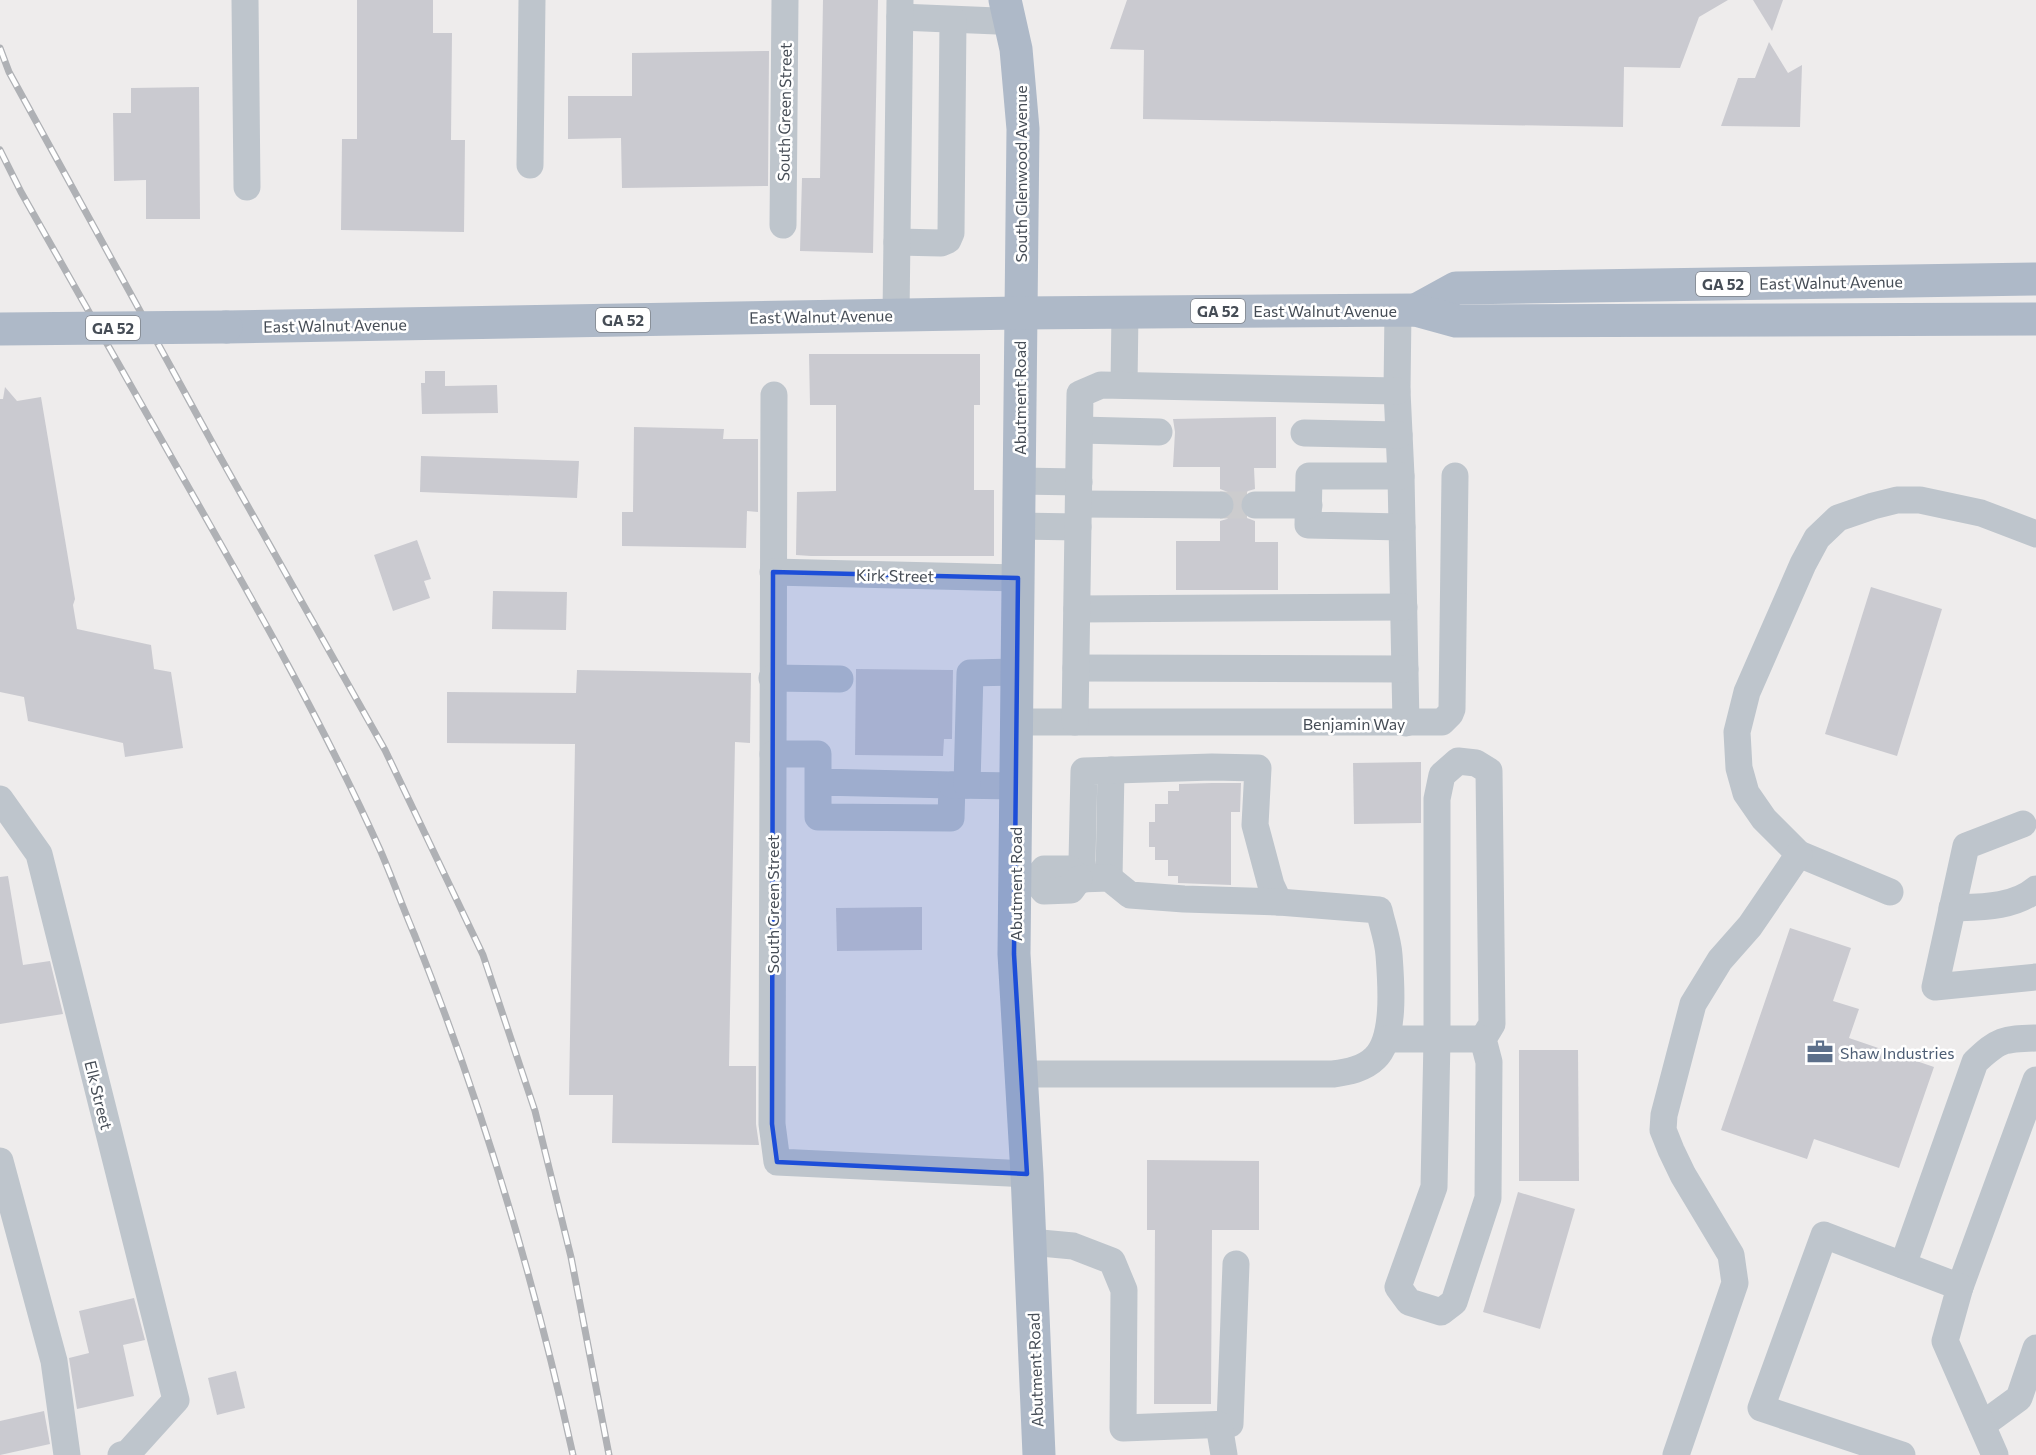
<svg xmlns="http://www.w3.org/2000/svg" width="2036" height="1455" viewBox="0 0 2036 1455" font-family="Commissioner,sans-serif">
  <rect width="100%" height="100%" fill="#eeecec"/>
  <g fill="#cacad0">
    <path d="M357,0H433V33H452L451,140H465L464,232L341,230L342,139H357Z"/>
    <path d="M823,0H878L873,253L800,251L802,178H820Z"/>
    <path d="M1127,0H1728L1699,17L1680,68L1624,67L1623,127L1143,119L1144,50L1110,49Z"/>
    <path d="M1753,0H1783L1772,31Z"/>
    <path d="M1769,42L1788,73L1802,65L1800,127L1721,126L1738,78H1755Z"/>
    <path d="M769,51L768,186L622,188L621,138L568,139V96H632V53Z"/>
    <path d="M199,87L200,219H146V180L114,181L113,113H131V88Z"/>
    <path d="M809,354H980V405H974V490H994V556H811L796,555L797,492L836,491V405H810Z"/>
    <path d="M425,371H445V386L497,385L498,413L422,414L421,383H425Z"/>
    <path d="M5,387L17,401L41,397L75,599L73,605L77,629L151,645L154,669L171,672L183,748L125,757L123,743L28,721L24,697L0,692V399H3Z"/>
    <path d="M1276,417V468H1254L1255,489L1248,491L1242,497L1239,506L1242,513L1247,518L1255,521V542H1278V590H1176V541H1220V521L1227,519L1233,513L1236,505L1234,498L1228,492L1220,489V467H1173L1175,432L1173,419Z"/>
    <path d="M634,427L724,429L723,439H758V512L747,511L746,548L622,546V512H633Z"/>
    <path d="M421,456L579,461L577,498L420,492Z"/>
    <path d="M417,540L431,579L424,581L430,598L393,611L374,555Z"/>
    <path d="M1871,587L1942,609L1897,756L1825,734Z"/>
    <path d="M493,591L567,592L566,630L492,629Z"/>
    <path d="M856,669L953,670L952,739H944L943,756L855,755Z"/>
    <path d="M577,670L751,673L750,743L735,742L729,1066H756V1124L759,1145L612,1143L613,1095H569L575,744L447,743V692L576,693Z"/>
    <path d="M1421,762V823L1354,824L1353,763Z"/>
    <path d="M1212,783H1241L1240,812H1231V885L1178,883V876H1168V860H1155V847H1149V822H1155V804H1168V791H1179V784Z"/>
    <path d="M8,876L23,965L50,961L63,1014L0,1024V877Z"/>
    <path d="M922,907V950L837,951L836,908Z"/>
    <path d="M1790,928L1851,948L1833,1001L1859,1009L1849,1038L1934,1067L1899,1168L1814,1139L1807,1159L1721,1130Z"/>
    <path d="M1519,1050H1578L1579,1181H1519Z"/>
    <path d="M1147,1160L1259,1161V1230H1212L1211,1404H1154L1155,1230H1147Z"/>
    <path d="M1518,1192L1575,1209L1540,1329L1483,1312Z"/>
    <path d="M134,1298L145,1340L123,1345L134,1396L77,1409L69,1358L89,1353L79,1311Z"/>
    <path d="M236,1371L245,1408L217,1415L208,1378Z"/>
    <path d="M44,1411L50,1444L0,1455V1421Z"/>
  </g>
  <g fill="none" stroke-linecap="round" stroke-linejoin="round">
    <path stroke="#ccccce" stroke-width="27" stroke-dasharray="27 14" stroke-linecap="butt" d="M1220,505H1255"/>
    <g stroke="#bec5cc" stroke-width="27">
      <path d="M245,0L247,187"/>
      <path d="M900,17L997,21L1010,18"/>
      <path d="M530,165L532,0"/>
      <path d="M783,225L785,0"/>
      <path d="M897,242L941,243L948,240L951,233L953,20"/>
      <path d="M1398,310L1397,391L1401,476L1406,723"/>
      <path d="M896,315L900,0"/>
      <path d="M1124,385L1125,312"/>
      <path d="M774,395L772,1124L777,1162L1027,1174"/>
      <path d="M1080,430L1159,432"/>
      <path d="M1304,433L1399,435"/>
      <path d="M1401,476H1309L1308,525L1402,527"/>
      <path d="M1019,481L1079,482"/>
      <path d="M1079,504L1220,505"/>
      <path d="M1255,505H1309"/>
      <path d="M1018,526L1078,527"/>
      <path d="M773,572L1018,578"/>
      <path d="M1077,609L1404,607"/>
      <path d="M1076,668L1405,669"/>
      <path d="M772,678L840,679"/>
      <path d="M1016,722H1442L1450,714L1452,709L1455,476"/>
      <path d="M1075,722L1080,394L1101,385L1397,391"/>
      <path d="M773,754H818V817L951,818L952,785L818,782"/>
      <path d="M1458,761L1476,763L1489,771L1492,1024L1483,1039L1489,1062L1488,1198L1454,1302L1441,1312L1409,1302L1398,1287L1434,1187L1437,1039V799L1442,775Z"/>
      <path d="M952,785L1015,786"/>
      <path d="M967,785L970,673L1016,672"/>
      <path d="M0,799L39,854L176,1400L128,1453L121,1455"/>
      <path d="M2023,824L1966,846L1935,987L2036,977"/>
      <path d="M1109,878L1111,770"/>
      <path d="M1084,879L1082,861L1084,771L1212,767L1258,768L1255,825L1271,885L1279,902"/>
      <path d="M1015,880H1035L1044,869H1070L1079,879L1109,878L1130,895L1184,899L1279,902L1379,910C1382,924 1388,940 1389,955C1391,982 1396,1038 1375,1058C1364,1069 1348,1072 1333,1074H1020"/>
      <path d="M1035,880L1044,891L1071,890L1079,879"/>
      <path d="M1890,892L1799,854L1764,819L1746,793L1739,768L1737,732L1747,692L1803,564L1817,538L1838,518L1873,506L1897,500H1920L1981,513L2036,534"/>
      <path d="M1952,908C1979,907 2014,908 2036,889"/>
      <path d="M1387,1039H1483"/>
      <path d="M0,1161L54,1361L67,1455"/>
      <path d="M1030,1242L1073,1246L1112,1261L1124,1290L1123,1428L1230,1424L1236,1264"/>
      <path d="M1903,1265L1975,1062C1999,1039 2003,1039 2036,1038"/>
      <path d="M1960,1287L2036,1080"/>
      <path d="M1219,1425L1224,1455"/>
      <path d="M1982,1425L2019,1398L2036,1348"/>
      <path d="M1676,1455L1735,1283L1731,1255L1683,1175L1671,1150L1663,1130L1664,1115L1693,1004L1720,960L1750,926L1799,854"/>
      <path d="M1902,1455L1761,1408L1824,1235L1960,1287L1945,1341L1995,1455"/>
    </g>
    <g stroke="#aeb9c8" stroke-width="33">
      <path d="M1005,0L1016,49L1023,129L1014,954L1027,1174L1039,1455"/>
      <path d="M1416,310L1456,288L2036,279"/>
      <path d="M226,327L1020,313L1416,310L1456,321L2036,319"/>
    </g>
    <g stroke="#afb1b5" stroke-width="7">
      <g id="rail">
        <path d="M0,48L9,72L219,455L385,750L483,955L535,1111L571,1257L609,1455"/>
        <path d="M0,150L21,192C76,289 131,386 186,483C255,604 324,725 381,852C393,880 403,908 415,936C482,1104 534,1278 573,1455"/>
      </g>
    </g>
    <use href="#rail" stroke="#fff" stroke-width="4.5" stroke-dasharray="14" stroke-linecap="butt"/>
    <path stroke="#aeb9c8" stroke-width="33" d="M0,329L226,327"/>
  </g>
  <path fill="#1d4ed8" fill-opacity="0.2" stroke="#1d4ed8" stroke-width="4.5" stroke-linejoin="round" d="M773,572L1018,578L1014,954L1027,1174L777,1162L772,1124Z"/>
  <defs>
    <g id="office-bare" transform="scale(2.07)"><path d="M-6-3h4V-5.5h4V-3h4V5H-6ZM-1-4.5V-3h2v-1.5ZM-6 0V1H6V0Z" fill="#5c6f8a" stroke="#fff" stroke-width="2.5" paint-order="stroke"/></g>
  </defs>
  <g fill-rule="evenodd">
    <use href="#office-bare" x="1820" y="1052"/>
  </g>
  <g text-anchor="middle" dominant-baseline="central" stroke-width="5" stroke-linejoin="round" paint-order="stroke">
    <g fill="#fff" stroke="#7e8289" stroke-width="1.5">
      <rect x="1696" y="272" width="54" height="24" rx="4.5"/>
      <rect x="1191" y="299" width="54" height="24" rx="4.5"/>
      <rect x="596" y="308" width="54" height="24" rx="4.5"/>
      <rect x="86" y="316" width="54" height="24" rx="4.5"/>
    </g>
    <g font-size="15" font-weight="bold" fill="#464d56">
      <text x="1723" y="284">GA 52</text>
      <text x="1218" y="311">GA 52</text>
      <text x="623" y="320">GA 52</text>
      <text x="113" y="328">GA 52</text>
    </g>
    <g font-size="16" fill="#464d56" stroke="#fff">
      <text transform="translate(784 112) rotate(-89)">South Green Street</text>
      <text transform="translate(1020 174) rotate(-90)">South Glenwood Avenue</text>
      <text transform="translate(1831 282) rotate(-1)">East Walnut Avenue</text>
      <text x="1325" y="310">East Walnut Avenue</text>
      <text transform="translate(821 316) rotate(-1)">East Walnut Avenue</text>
      <text transform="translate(335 325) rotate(-1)">East Walnut Avenue</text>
      <text transform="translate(1019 398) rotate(-90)">Abutment Road</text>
      <text transform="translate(895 575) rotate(1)">Kirk Street</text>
      <text x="1354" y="723">Benjamin Way</text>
      <text transform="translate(1015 884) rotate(-90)">Abutment Road</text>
      <text transform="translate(772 904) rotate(-90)">South Green Street</text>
      <text transform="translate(99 1095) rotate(76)">Elk Street</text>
      <text transform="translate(1035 1370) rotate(-92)">Abutment Road</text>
    </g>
    <g font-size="16" fill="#4e5e75" stroke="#fff" text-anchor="start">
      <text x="1840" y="1052">Shaw Industries</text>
    </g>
  </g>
</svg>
